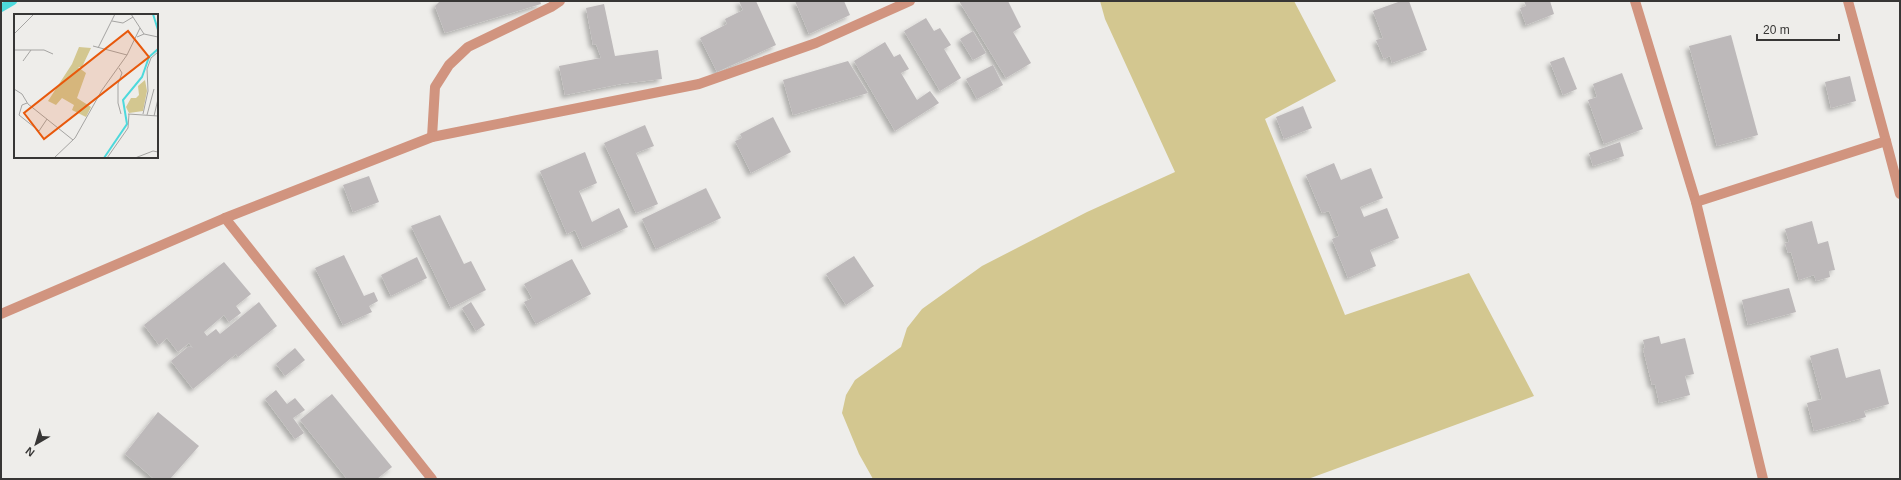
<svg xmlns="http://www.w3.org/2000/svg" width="1901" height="480" viewBox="0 0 1901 480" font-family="Helvetica,sans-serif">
  <defs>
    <filter id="shadow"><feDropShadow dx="-3.5" dy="3.5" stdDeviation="2" flood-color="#0004"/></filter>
  </defs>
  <rect width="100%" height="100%" fill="#eeedea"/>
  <path fill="#d3c790" d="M1100,1H1294L1336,81L1265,119L1345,315L1469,273L1534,396L1308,479H873L859,454L842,413L846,395L855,380L901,347L907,328L922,309L982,266L1087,212L1175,172L1105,19Z"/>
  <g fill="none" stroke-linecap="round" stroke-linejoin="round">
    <path stroke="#4dd9dc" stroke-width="8" d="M1,8L13,1"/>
  </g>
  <g fill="#bdb9ba" filter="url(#shadow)">
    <path d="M440,1H540L541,4L445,33L435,6Z"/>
    <path d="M739,1H756L776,45L717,72L700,38L727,24L725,19L743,10Z"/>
    <path d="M795,1H844L850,15L809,34Z"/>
    <path d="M959,1H1008L1021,27L1013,32L1031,63L1006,78Z"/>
    <path d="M1401,1H1409L1427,50L1392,63L1390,56L1384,59L1376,40L1383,38L1373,11Z"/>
    <path d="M1524,1H1550L1554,14L1526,25L1520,8L1526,6Z"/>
    <path d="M604,4L615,56L658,50L662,79L621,84L565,95L559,66L601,58L596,44L593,45L586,8Z"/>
    <path d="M926,18L934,31L940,28L951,45L944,49L961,78L940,91L904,31Z"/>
    <path d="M973,31L986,53L973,60L960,39Z"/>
    <path d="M1731,35L1758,135L1717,146L1689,46Z"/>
    <path d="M885,42L894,57L900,54L909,69L901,73L917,100L930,91L939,103L895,131L854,61Z"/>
    <path d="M1564,57L1577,89L1563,95L1550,62Z"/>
    <path d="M848,61L868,93L793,115L783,80Z"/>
    <path d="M993,65L1003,85L977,99L966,79Z"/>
    <path d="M1622,73L1643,129L1604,144L1588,100L1597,97L1593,84Z"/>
    <path d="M1850,76L1856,101L1831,108L1825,82Z"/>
    <path d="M1303,106L1312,128L1284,139L1276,117Z"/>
    <path d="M773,117L791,152L751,173L735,141L742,138L740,134Z"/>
    <path d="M645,125L654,146L636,153L658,204L636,213L604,143Z"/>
    <path d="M1620,142L1624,156L1593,166L1589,153Z"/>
    <path d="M585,152L597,183L579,191L592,222L619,208L628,227L583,248L575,230L567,234L540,171Z"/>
    <path d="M1334,163L1341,180L1371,168L1383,198L1360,207L1364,217L1387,208L1399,238L1370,250L1376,266L1348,278L1332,239L1339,236L1329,211L1322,213L1306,175Z"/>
    <path d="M369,176L379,202L353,212L343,185Z"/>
    <path d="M706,188L721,218L656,249L642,219Z"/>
    <path d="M440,215L464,264L471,261L486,290L451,308L411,226Z"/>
    <path d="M1812,221L1818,244L1828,241L1835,270L1829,271L1830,277L1816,281L1814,275L1799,280L1791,252L1788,253L1785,243L1789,242L1785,229Z"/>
    <path d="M344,255L364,296L374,292L378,301L369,306L372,312L343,325L315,268Z"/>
    <path d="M854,256L874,286L846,305L826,274Z"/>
    <path d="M417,257L427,278L391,296L381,275Z"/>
    <path d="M572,259L591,294L536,324L524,302L532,298L524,284Z"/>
    <path d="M224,262L251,294L236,306L241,313L229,322L224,315L204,332L207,336L216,329L220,334L259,302L277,326L238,357L236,354L193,389L171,361L189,346L193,348L189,343L178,352L167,338L159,345L144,325Z"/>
    <path d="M1789,288L1796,312L1748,325L1742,300Z"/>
    <path d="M471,302L485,325L476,331L462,308Z"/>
    <path d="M1659,336L1661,344L1685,338L1694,374L1685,376L1690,395L1659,403L1655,384L1652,385L1643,349L1645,348L1643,340Z"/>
    <path d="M295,348L305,360L285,376L276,364Z"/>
    <path d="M1838,348L1846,378L1880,369L1889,404L1864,411L1866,417L1814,431L1807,403L1822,399L1810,356Z"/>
    <path d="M276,390L287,404L295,398L305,410L293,418L304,433L295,439L265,399Z"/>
    <path d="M332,394L392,467L377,479H347L300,420Z"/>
    <path d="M158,412L199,446L170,479H154L125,454Z"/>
  </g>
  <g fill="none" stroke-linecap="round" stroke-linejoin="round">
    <g stroke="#d1947f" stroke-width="10">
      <path d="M1635,1L1696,202L1763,479"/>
      <path d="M1848,1L1886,141"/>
      <path d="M432,137L435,87L449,65L468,47L551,7L560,1"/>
      <path d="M1696,202L1886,141L1900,194"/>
      <path d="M225,218L432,479"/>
      <path d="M1,314L225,218L432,137L699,84L816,43L910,1"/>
    </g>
  </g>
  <g transform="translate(14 14)">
    <rect width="144" height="144" fill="#eeedea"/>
    <path d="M65,33L77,34L68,53H64L72,59L63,84L77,93L72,103L58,96L60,91L48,84L42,91L34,87L58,50ZM131,66L133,77L129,97L115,99L112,93L117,84H122L125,81L124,72Z" fill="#d3c790"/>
    <path fill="none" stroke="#4dd9dc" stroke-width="2" d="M139,0L144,16M90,144L113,110L109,86L128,63L135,43L144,35"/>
    <path fill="none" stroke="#a5a4a2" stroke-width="1" d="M117,0L130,20M98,7L109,9L119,3M0,20L20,0M123,23L130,20L144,23M79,32L113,41M84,34L101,0M0,36H30L39,40M9,47L17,36M105,54L108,59L104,70V89L107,100M0,75L8,80L14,90L59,126M13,89L8,91L5,101L25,117L33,105M114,100L144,102M129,100L134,77L133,55L137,44L144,38M133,101L140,75M140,102L144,85M40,144L61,124L88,76L113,41L126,14M93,144L114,114L115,100M121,144L139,137L144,138"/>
    <path fill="#e8590c" fill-opacity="0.15" stroke="#e8590c" stroke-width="2" d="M114,17L135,43L30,125L10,99Z"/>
    <rect width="144" height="144" fill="none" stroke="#373635" stroke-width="2"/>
  </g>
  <rect width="1901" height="480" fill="none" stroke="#373635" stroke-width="4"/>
  <g transform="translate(36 444) rotate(218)" stroke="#eeedea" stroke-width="3" paint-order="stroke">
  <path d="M0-3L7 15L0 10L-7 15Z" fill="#373635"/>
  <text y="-6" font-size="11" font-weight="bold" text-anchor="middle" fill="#373635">N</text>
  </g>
  <path d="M1757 34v6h82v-6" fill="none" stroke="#373635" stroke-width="2"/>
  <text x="1763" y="34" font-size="12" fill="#373635" stroke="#eeedea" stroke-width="3" paint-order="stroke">20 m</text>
</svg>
